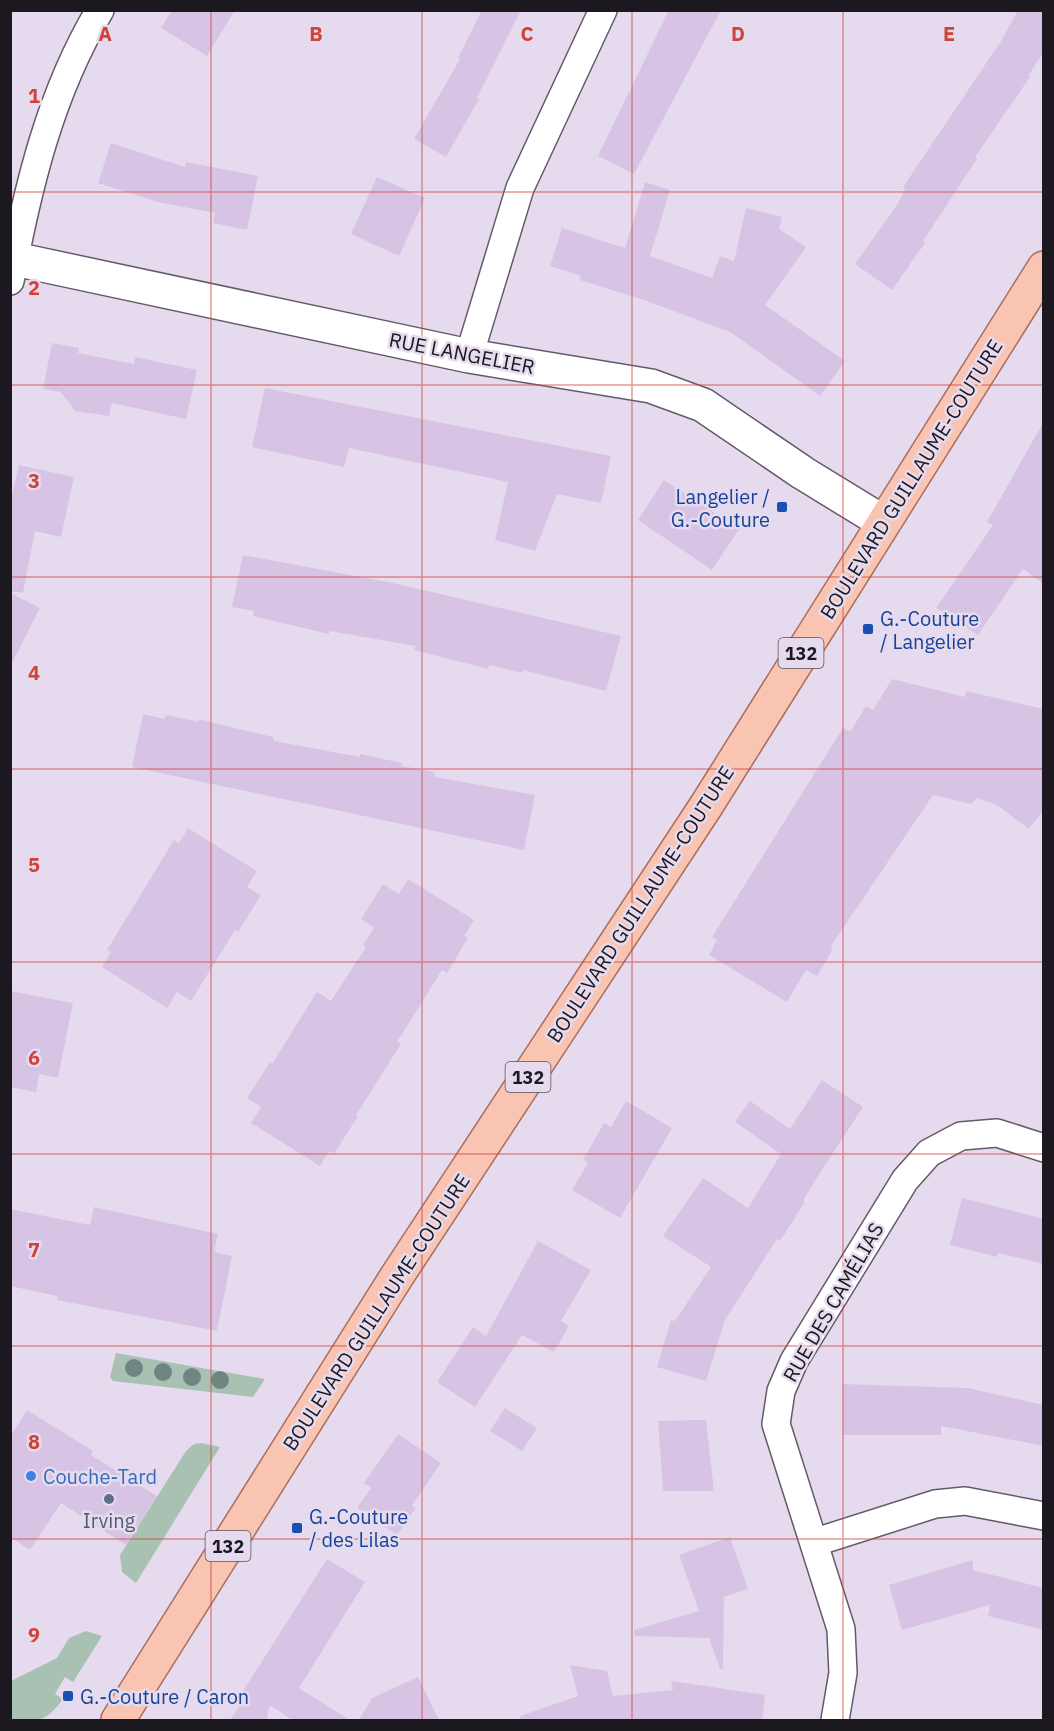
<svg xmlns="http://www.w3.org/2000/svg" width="1054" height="1731" viewBox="0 0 1054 1731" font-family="'IBM Plex Sans',sans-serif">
  <rect width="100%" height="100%" fill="#e6dbee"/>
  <g fill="#a9c1b3">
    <path d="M116,1353L265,1379L253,1397L113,1381L110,1377Z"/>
    <path d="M201,1443L220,1447L136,1583L122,1572L120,1555L186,1451L194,1444Z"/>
    <path d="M86,1631L102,1636L73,1682L65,1677L55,1694L63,1699C45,1723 39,1721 11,1720V1681L57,1658L69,1638Z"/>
  </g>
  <g fill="#d7c4e5">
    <path d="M172,10H235L207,56L161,28Z"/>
    <path d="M482,10H521L477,98L479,99L446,157L414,139L460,59L458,58Z"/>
    <path d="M669,10H721L634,174L598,156Z"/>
    <path d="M1018,10H1044V52L1028,76L1030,77L975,157L977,159L923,241L925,243L892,290L855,264L897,205L905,189L903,187L1001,41Z"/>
    <path d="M111,143L185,167L186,162L258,176L247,230L213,223L215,213L158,202L98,183Z"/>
    <path d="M377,177L425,198L399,256L351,234Z"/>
    <path d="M645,182L670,190L650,256L712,278L720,256L734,261L746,208L782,217L779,229L806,247L765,305L845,361L820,396L730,332L644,300L580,280L581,276L550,266L562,228L625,248Z"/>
    <path d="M52,343L79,348L78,353L134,364L135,357L197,370L186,419L112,403L109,416L75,411L61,392L43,389Z"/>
    <path d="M265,388L611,456L601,503L557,494L535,551L495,540L508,482L349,448L344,467L252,447Z"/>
    <path d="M1044,421V584L1023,569L978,635L936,608L993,525L987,522Z"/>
    <path d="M19,465L74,477L61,537L35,531L23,593L10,591V504Z"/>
    <path d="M664,480L739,529L712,570L638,520Z"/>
    <path d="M243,555L393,583L621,636L606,691L523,670L522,673L489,665L488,669L414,650L416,646L329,631V634L253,616L254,611L232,607Z"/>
    <path d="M10,593L40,608L10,667Z"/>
    <path d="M892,679L965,697L966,691L1044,709V810L1029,829L997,805L977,798L971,804L933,795L831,946L833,949L817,976L806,970L787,1002L709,955L717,940L712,937L843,728L850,732L866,706L873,710Z"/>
    <path d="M143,714L165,719L166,715L199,722L198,719L273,737L274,741L360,757V754L402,763V766L434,772L435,777L535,795L524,850L132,767Z"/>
    <path d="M188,828L257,871L247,887L261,895L238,932L235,930L191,1001L177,992L167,1008L102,967L111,952L107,950L174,840L179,843Z"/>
    <path d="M408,879L474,920L464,936L468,938L447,973L442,970L397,1042L401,1044L356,1115L358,1116L334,1154L329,1151L320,1166L251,1123L261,1107L247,1098L270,1062L272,1064L317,992L331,1001L366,947L363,945L374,928L361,919L383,884L399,894Z"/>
    <path d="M10,991L73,1003L58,1078L39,1074L36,1092L10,1087Z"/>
    <path d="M822,1080L863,1107L818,1176L803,1201L805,1202L780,1241L777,1239L725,1320L706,1381L657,1367L671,1320L675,1321L711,1267L663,1236L703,1178L748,1208L781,1154L735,1122L750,1101L790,1129Z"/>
    <path d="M626,1101L672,1128L620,1218L572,1190L588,1163L583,1160L604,1123L611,1127Z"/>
    <path d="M962,1198L1044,1219V1264L998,1253L997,1257L950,1245Z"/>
    <path d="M94,1207L218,1234L214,1252L232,1256L217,1331L57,1300V1296L10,1286V1209L90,1225Z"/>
    <path d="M538,1241L591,1270L561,1321L569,1326L554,1352L522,1335L475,1407L437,1382L473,1327L486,1336Z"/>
    <path d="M843,1384L968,1388L1044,1405V1446L941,1426V1435H843Z"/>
    <path d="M505,1408L537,1428L522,1451L490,1431Z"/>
    <path d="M27,1410L93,1451L91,1455L157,1496L126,1545L61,1503L30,1550L10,1537V1437Z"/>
    <path d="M694,1420H706L714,1491H663L658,1421Z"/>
    <path d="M398,1434L441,1463L412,1505L415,1509L397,1535L357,1508L371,1488L364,1483Z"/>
    <path d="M730,1537L748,1589L724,1597L723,1669H720L709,1638L635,1636L634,1630L699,1611L679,1555Z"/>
    <path d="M327,1559L365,1582L299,1688L350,1720H292L270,1705L266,1720H230L247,1694L243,1691Z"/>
    <path d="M973,1560V1570L1044,1588V1630L988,1616L990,1605L902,1630L889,1585Z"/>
    <path d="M570,1665L607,1671L613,1696L673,1690L671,1681L765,1695L762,1720H521L520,1716L578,1696Z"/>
    <path d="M418,1677L439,1720H359L372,1698Z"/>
  </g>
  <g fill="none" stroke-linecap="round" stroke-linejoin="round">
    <g stroke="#645a6a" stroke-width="30">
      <g id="street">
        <path d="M10,281C28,187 50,93 100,10"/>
        <path d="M469,356L520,188L603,10"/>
        <path d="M816,1542L935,1504L965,1501L1044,1516"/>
        <path d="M835,1720L843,1673L841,1629L776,1424L781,1391L794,1361L905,1180L929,1153L961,1136L997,1133L1044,1148"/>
      </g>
    </g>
    <g stroke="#645a6a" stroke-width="36">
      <path id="secondary" d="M10,258L469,356L651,386L703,405L803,473L883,522"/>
    </g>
    <g stroke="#a96e5d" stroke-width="36">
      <path id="primary" d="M118,1720L397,1276L706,806L1044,268"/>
    </g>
    <use href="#street" stroke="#fff" stroke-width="27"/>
    <use href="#secondary" stroke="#fff" stroke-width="33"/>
    <use href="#primary" stroke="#f9c4b2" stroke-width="33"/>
  </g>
  <g fill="#6f8582">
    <circle cx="134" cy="1368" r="9"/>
    <circle cx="163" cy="1372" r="9"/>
    <circle cx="192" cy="1377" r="9"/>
    <circle cx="220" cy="1380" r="9"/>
  </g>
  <path fill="none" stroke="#d14338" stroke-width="1.5" stroke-opacity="0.55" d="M211,10V1720M422,10V1720M632,10V1720M843,10V1720M10,192H1044M10,385H1044M10,577H1044M10,769H1044M10,962H1044M10,1154H1044M10,1346H1044M10,1539H1044"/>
  <g fill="#1a4fb4" stroke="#e6dbee" stroke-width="2">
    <rect x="776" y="501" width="12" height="12" rx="3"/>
    <rect x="862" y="623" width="12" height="12" rx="3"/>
    <rect x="291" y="1522" width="12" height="12" rx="3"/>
    <rect x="62" y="1690" width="12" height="12" rx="3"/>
  </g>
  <circle fill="#3f7fe0" stroke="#e6dbee" stroke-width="2" cx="31" cy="1476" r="6"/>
  <circle fill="#5c6f8a" stroke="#e6dbee" stroke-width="2" cx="109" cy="1499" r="6"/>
  <g text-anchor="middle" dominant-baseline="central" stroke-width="5" stroke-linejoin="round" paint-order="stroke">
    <g fill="#e6dbee" stroke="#59525d" stroke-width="1.5">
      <rect x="778.5" y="638" width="45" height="30" rx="4.5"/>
      <rect x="505.5" y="1062" width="45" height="30" rx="4.5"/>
      <rect x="205.5" y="1531" width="45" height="30" rx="4.5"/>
    </g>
    <g font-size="18" font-weight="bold" fill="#1c181f">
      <text x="801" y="653">132</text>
      <text x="528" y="1077">132</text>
      <text x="228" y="1546">132</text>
    </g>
    <g font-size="20" fill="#1c181f" stroke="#e6dbee">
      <text transform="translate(462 353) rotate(11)">RUE LANGELIER</text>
      <text transform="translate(911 479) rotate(-58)">BOULEVARD GUILLAUME-COUTURE</text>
      <text transform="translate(640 904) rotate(-57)">BOULEVARD GUILLAUME-COUTURE</text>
      <text transform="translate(833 1302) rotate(-60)">RUE DES CAMÉLIAS</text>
      <text transform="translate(376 1312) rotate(-57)">BOULEVARD GUILLAUME-COUTURE</text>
    </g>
    <g font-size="20" fill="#164399" stroke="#e6dbee" text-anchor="start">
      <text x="770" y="496" text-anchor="end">Langelier /<tspan x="770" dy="23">G.-Couture</tspan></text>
      <text x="880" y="618">G.-Couture<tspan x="880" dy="23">/ Langelier</tspan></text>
      <text x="309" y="1516">G.-Couture<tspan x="309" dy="23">/ des Lilas</tspan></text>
      <text x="80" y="1696">G.-Couture / Caron</text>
    </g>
    <g font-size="20" fill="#366cbe" stroke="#e6dbee" text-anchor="start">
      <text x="43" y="1476">Couche-Tard</text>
    </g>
    <g font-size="20" fill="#4e5e75" stroke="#e6dbee">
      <text x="109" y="1520">Irving</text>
    </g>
  </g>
  <g font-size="20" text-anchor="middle" font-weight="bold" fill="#d14338" stroke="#e6dbee" stroke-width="5" stroke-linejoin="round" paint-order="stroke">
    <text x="105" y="41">A</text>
    <text x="316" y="41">B</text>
    <text x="527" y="41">C</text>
    <text x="738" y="41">D</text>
    <text x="949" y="41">E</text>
    <text x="34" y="103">1</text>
    <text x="34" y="295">2</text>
    <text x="34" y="488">3</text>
    <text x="34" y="680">4</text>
    <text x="34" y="872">5</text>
    <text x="34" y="1065">6</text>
    <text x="34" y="1257">7</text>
    <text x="34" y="1449">8</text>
    <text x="34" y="1642">9</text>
  </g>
  <rect width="1054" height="1731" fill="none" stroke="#1c181f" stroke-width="24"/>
</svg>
